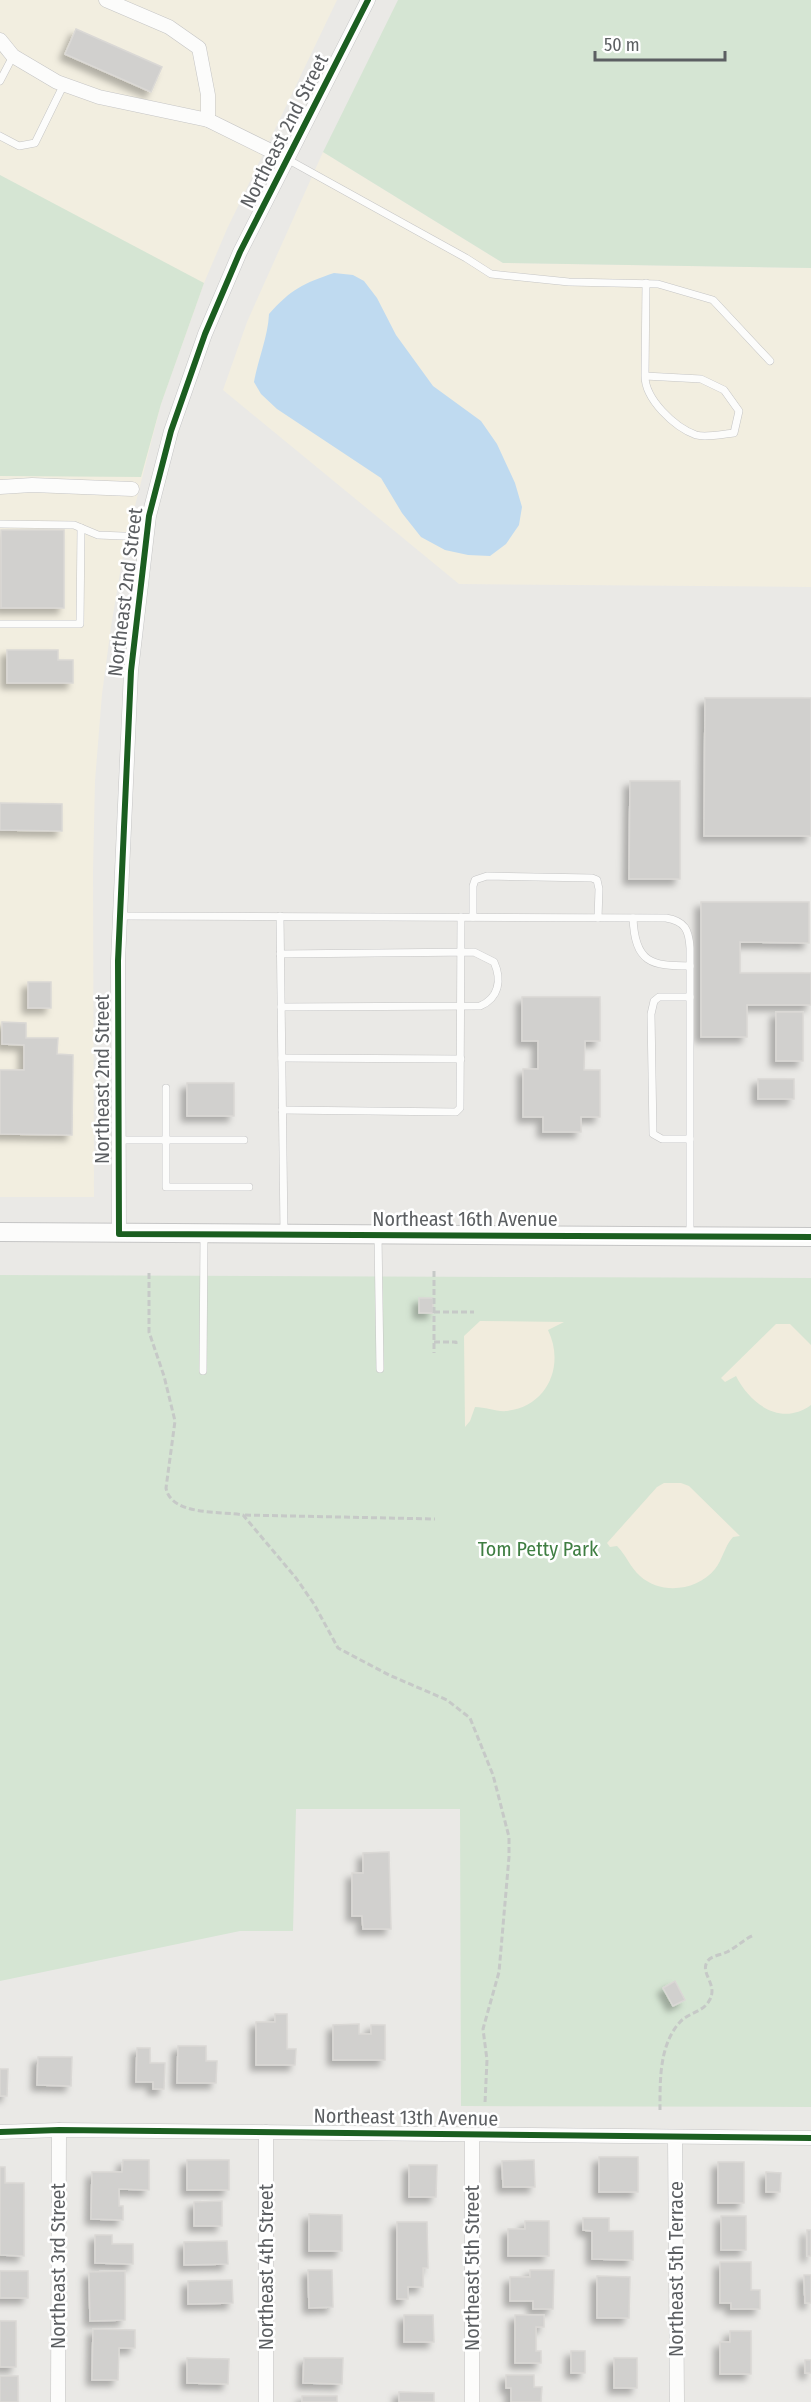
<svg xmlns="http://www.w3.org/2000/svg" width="811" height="2402" viewBox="0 0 811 2402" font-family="'Fira Sans Condensed',sans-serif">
  <defs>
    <filter id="shadow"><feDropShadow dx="-5.5" dy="5.5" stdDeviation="3" flood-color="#0004"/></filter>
  </defs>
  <rect width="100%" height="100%" fill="#eae9e6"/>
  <g fill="#f2eee0">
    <path d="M0,0H337L227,229L204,283L161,404L124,549L111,627L102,694L95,781L93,871L94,1197H0Z"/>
    <path d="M323,152L503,263L811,268V587L459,584L223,390L247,322Z"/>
  </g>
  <g fill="#d5e5d3">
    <path d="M398,0H811V268L503,263L323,152Z"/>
    <path d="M0,175L204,283L161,404L141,477L0,476Z"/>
    <path d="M0,1275L811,1278V2107L461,2106L460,1809H296L293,1931H240L0,1981Z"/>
  </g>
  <g fill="#f1ecdd">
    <path d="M480,1321L564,1322L548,1330C565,1365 548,1406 507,1411C496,1412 486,1407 475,1407L470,1421L465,1427L464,1336Z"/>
    <path d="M776,1324H790L811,1345V1405C781,1427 750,1404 736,1376L725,1382L721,1378Z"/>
    <path d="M664,1483H681L689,1486L740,1536L733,1537C724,1547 723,1559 715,1569C697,1591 661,1595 640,1576C630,1567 626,1555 617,1546L610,1547L607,1543L657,1487Z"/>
  </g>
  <path fill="#bfdaf0" d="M334,273L353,275L364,281L377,298L396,335L433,386L481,421L497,444L515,483L522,507L519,525L506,544L490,556L468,555L445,550L421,537L402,513L381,478L277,409L261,394L254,382C258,359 268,337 269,314C290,290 304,283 334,273Z"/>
  <g fill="#d1d0ce" stroke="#dad8d5" stroke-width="1.5" filter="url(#shadow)">
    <path d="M76,29L162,67L151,92L65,54Z"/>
    <rect x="1" y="530" width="63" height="78"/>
    <path d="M7,650H58V660H73V683H7Z"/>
    <path d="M705,698H811V836H704Z"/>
    <path d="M630,781H680V879H629Z"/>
    <path d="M0,803L62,804V831L0,830Z"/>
    <path d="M701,902H809V943L740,942V973H811V1005H747V1037H701Z"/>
    <rect x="28" y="982" width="23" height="26"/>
    <path d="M522,997H600V1041H585L584,1070H600V1117H581V1132H543V1117H523V1069H538V1041H522Z"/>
    <rect x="776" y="1012" width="27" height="49"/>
    <path d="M2,1022L26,1023V1038H58L57,1054L73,1055L72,1135L0,1134V1070H24V1045L2,1044Z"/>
    <rect x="758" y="1079" width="36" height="20"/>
    <rect x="187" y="1083" width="47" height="33"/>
    <rect x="419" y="1298" width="14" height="15"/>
    <path d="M389,1852L391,1929H363L362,1916H352V1873H363V1853Z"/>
    <path d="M675,1981L685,2000L673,2006L663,1988Z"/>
    <path d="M275,2014H287V2049H296L295,2065H256V2022H275Z"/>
    <path d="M359,2024V2034H371V2025H385V2060H333V2025Z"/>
    <path d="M178,2046H206V2061H217L216,2083H177Z"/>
    <path d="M137,2048H150V2063H165L164,2089H153V2082H136Z"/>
    <path d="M38,2057H72L71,2086L37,2085Z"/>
    <path d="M0,2069H8L7,2096H0Z"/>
    <rect x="599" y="2157" width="39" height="35"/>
    <path d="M123,2160H149V2190L119,2189V2206H123V2220L91,2219L92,2172H122Z"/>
    <rect x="187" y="2160" width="42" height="30"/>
    <path d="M534,2160L535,2187H503L502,2161Z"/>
    <rect x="718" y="2162" width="26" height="41"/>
    <path d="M409,2165H437L436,2197H409Z"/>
    <path d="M0,2167H5V2183H24V2256L0,2255Z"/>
    <path d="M766,2172L781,2173L780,2192H766Z"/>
    <path d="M222,2201V2226H194V2202Z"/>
    <path d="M309,2214L342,2215V2251H309Z"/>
    <rect x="721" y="2216" width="25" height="34"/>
    <path d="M583,2218H609V2231H633V2260L592,2259V2231L583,2230Z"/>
    <path d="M525,2221H549V2256H508V2229H525Z"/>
    <path d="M397,2222H427L428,2268H423V2287H408V2299H397Z"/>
    <rect x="807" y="2230" width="4" height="26"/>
    <path d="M95,2235H112V2244H133V2264L95,2263Z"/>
    <path d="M227,2241L228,2264L184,2265V2242Z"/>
    <path d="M720,2262H751V2290H760V2309H731V2303H720Z"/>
    <path d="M308,2270H332L333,2307L309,2308Z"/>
    <path d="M530,2270H554L553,2309H533V2301H510V2277H530Z"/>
    <rect x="0" y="2271" width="28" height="27"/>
    <path d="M125,2271V2320L90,2321L89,2272Z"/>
    <path d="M804,2275H811V2303H805Z"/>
    <path d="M597,2276L630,2277L629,2318H597Z"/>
    <path d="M232,2280L233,2303L188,2304V2281Z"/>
    <path d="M404,2315H433L434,2342H404Z"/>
    <path d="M515,2315H544V2327H536V2351H541V2363H515Z"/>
    <rect x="0" y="2321" width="16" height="46"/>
    <path d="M93,2329L135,2330V2348H119L118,2380H92Z"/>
    <path d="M730,2331H751V2374H720V2342H730Z"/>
    <rect x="571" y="2351" width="14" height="22"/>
    <path d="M187,2358L229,2359L228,2384L187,2383Z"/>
    <path d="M304,2358H343L342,2384L303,2383Z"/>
    <rect x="614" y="2358" width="23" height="30"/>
    <rect x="805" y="2360" width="6" height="13"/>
    <path d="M506,2375H534V2387H542L541,2402H511V2388H506Z"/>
    <rect x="0" y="2376" width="18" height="26"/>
    <path d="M399,2392L434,2393V2402H399Z"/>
    <rect x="302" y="2396" width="35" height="6"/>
  </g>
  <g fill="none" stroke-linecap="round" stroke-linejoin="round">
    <g stroke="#c5c5c5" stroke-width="8">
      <g id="service">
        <path d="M0,81L13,56"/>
        <path d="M0,136L19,146L35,143L64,84"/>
        <path d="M287,159L466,258L491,274L569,282L658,284L713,300L770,361"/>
        <path d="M645,376L701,379L724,390L739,411L734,433C723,434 706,438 696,435C674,427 645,399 645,376L646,283"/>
        <path d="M0,524L74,525L98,535L147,537"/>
        <path d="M0,624H80L81,528"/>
        <path d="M120,916L666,918C685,921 689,930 690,948V1236"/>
        <path d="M280,916L284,1232"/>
        <path d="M473,917V886L475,880L487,876L592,878L597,880L599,889L598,918"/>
        <path d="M633,918C635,963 651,966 690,966"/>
        <path d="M280,954L474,952L494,962C502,980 499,998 480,1006L281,1007"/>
        <path d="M690,997H659L654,1001L651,1014L653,1134L662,1139H690"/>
        <path d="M282,1058L461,1059"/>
        <path d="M166,1088V1187H249"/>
        <path d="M282,1110L456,1112L460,1108L461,917"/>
        <path d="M119,1140H244"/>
        <path d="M378,1235L380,1369"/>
        <path d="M203,1371L204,1235"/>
      </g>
    </g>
    <g stroke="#c5c5c5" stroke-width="15">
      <g id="minor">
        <path d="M106,0L169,27L199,48L208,95V120"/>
        <path d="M0,40L13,56L57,82L99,97L208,120L287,159"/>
        <path d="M0,487L32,485L132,489"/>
        <path d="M119,1234L118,961L131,671L149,516L171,431L205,334L240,252L368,0"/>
        <path d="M0,2132L59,2130L811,2138"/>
        <path d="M266,2132V2402"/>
        <path d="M675,2137L677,2402"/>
        <path d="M58,2402L59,2130"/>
        <path d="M472,2402V2135"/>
      </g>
    </g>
    <g stroke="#c5c5c5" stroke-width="20">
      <path id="tertiary" d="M0,1232L811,1237"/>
    </g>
    <g stroke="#c6c9c7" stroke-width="3" stroke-dasharray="6 3" stroke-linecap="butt">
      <path d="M434,1271V1353"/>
      <path d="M149,1273V1332L164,1376L175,1421L166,1488C171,1516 221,1511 243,1515L296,1578L314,1604L338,1648L389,1675L447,1700L470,1718L493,1775L509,1837V1857L499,1972L483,2029L487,2060L485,2103"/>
      <path d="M434,1312H474"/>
      <path d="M434,1342H456V1347"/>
      <path d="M245,1515L435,1519"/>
      <path d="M660,2110C660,2081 659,2045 680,2022C688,2013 703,2012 709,2001C719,1985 700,1974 707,1962C710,1956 721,1955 727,1952C737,1947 744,1939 754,1935"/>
    </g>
    <use href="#service" stroke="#fcfcfb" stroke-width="7"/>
    <use href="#minor" stroke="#fcfcfb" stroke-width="14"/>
    <use href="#tertiary" stroke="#fcfcfb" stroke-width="18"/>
    <g stroke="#fff" stroke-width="10">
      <g id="cycleway">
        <path d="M368,0L240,252L205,334L171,431L149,516L131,671L118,961L119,1234L811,1237"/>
        <path d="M0,2132L59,2130L811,2138"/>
      </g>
    </g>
    <use href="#cycleway" stroke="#1b5e20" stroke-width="6"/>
  </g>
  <g text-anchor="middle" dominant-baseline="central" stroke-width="5" stroke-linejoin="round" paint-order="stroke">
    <g font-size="20" fill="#5c5f62" stroke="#fff">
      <text transform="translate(284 131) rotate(-63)">Northeast 2nd Street</text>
      <text transform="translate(125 592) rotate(-83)">Northeast 2nd Street</text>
      <text transform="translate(102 1079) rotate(-90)">Northeast 2nd Street</text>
      <text x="465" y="1219">Northeast 16th Avenue</text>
      <text transform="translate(406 2117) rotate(1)">Northeast 13th Avenue</text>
      <text transform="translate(58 2266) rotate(-90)">Northeast 3rd Street</text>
      <text transform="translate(266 2267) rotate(-90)">Northeast 4th Street</text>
      <text transform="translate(472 2268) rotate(-90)">Northeast 5th Street</text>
      <text transform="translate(676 2269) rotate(-90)">Northeast 5th Terrace</text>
    </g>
    <g font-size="20" fill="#3f7e42" stroke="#fff">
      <text x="538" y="1549">Tom Petty Park</text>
    </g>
  </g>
  <path d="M595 51v9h130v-9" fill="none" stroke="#5c5f62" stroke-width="3"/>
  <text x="604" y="51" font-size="18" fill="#5c5f62" stroke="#ffffff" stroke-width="4.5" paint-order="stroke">50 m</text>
</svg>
